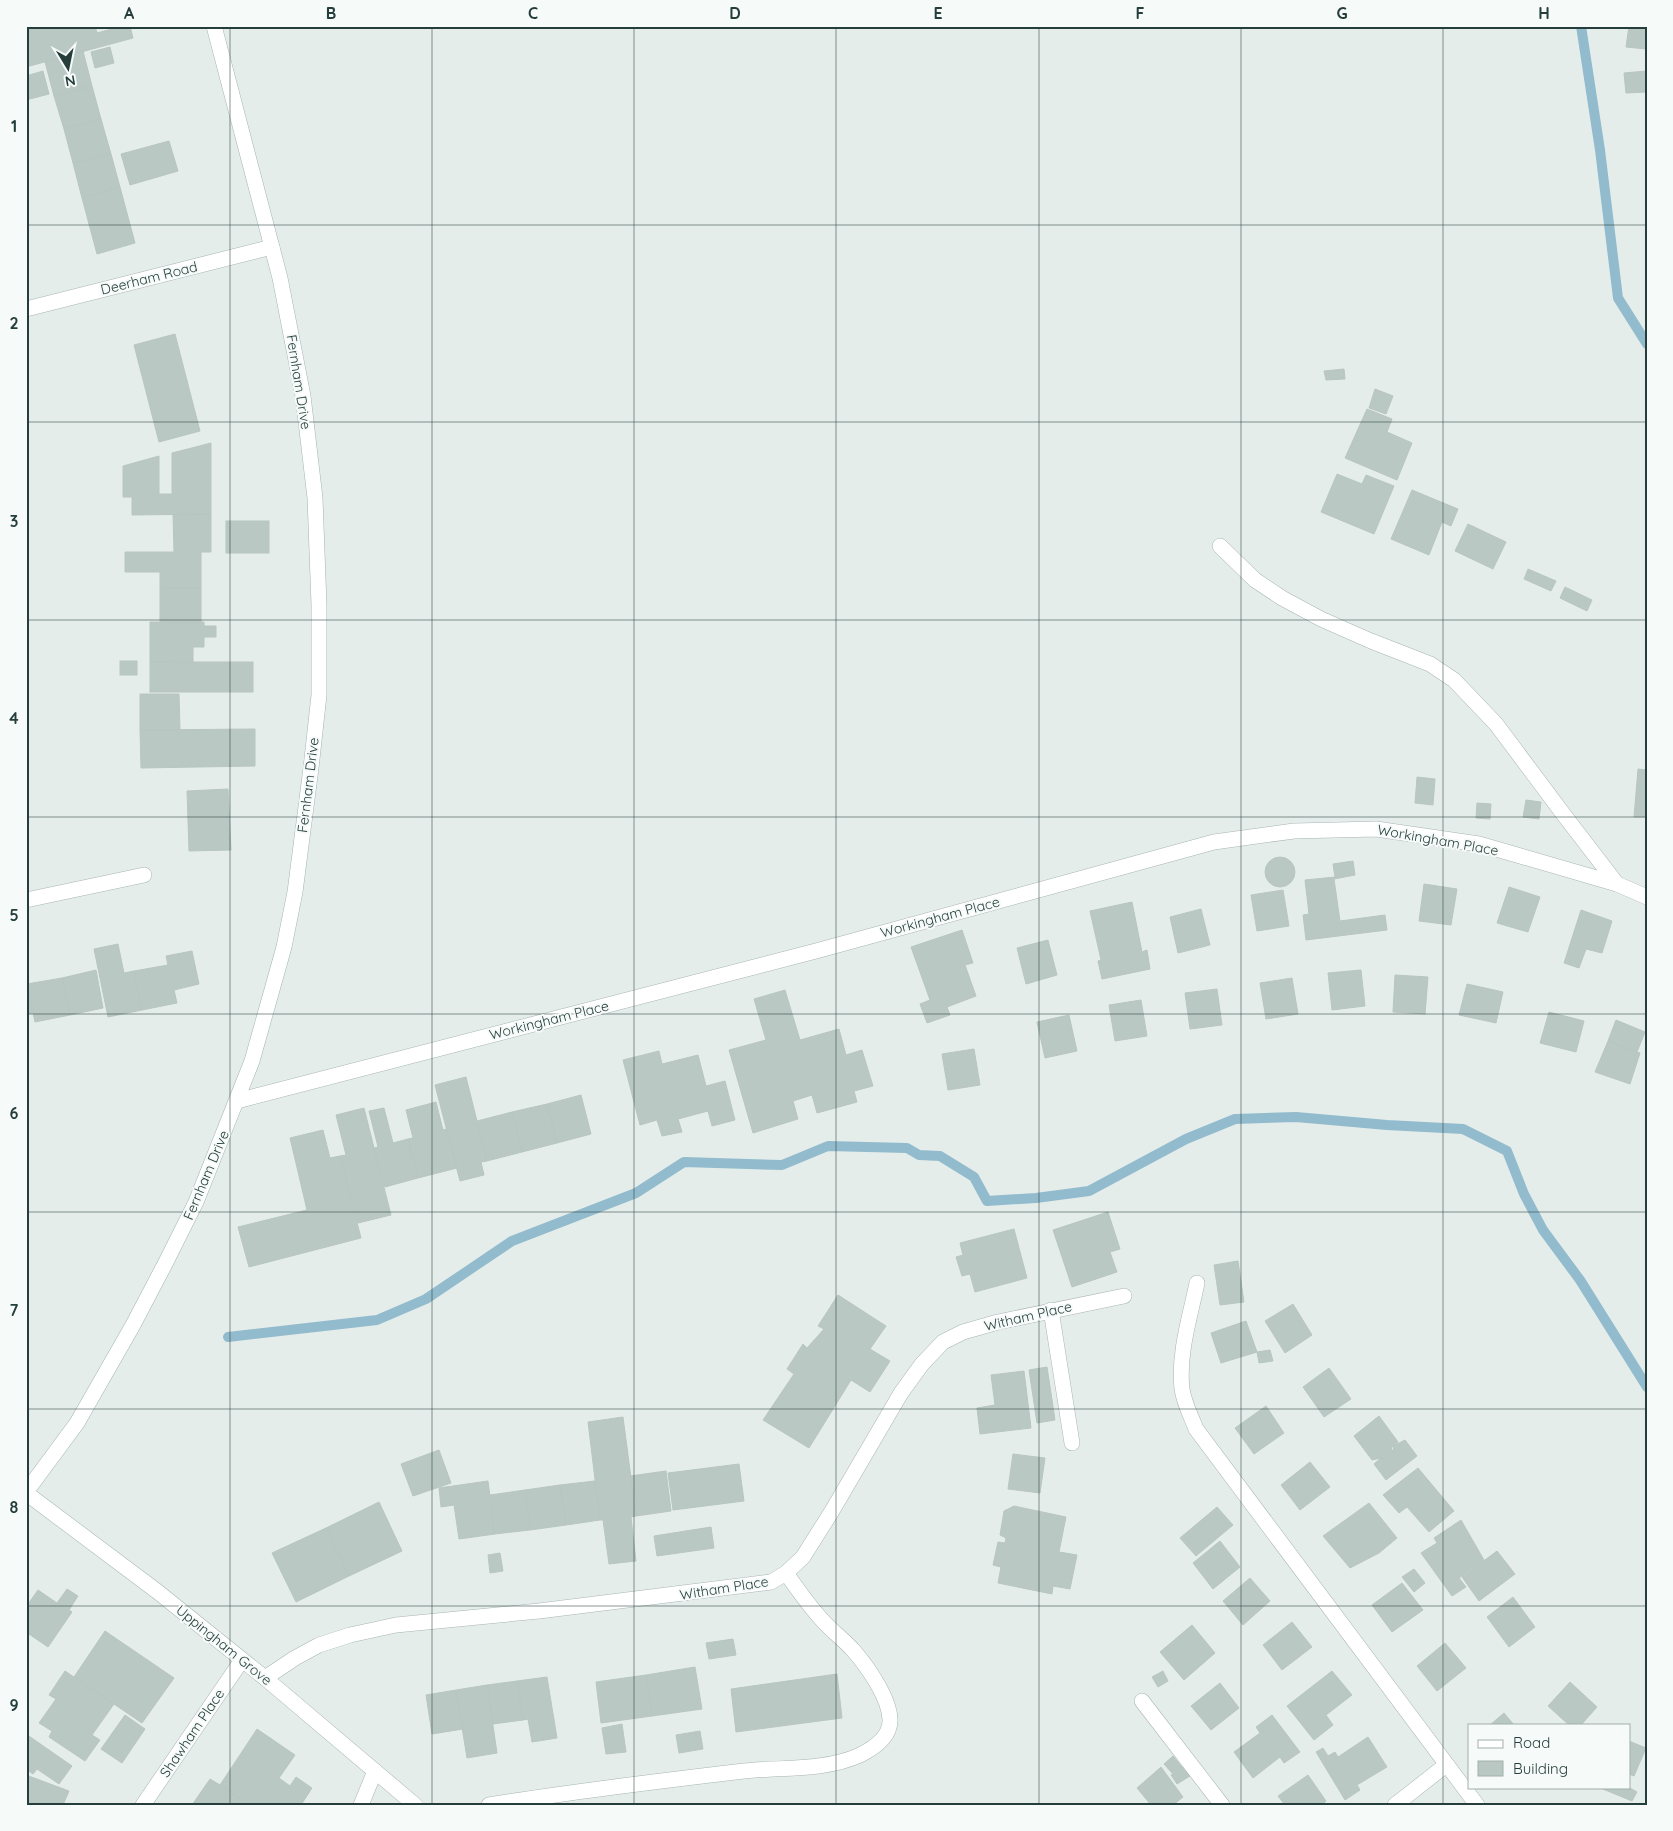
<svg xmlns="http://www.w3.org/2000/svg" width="1673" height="1831" viewBox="0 0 1673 1831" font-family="Quicksand,sans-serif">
  <rect width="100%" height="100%" fill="#e5edeb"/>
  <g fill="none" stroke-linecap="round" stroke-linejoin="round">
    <g stroke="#92bbcd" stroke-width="10">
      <path d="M1581,26L1600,150L1618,298L1647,344"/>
      <path d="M228,1337L377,1320L426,1299L512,1241L636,1193L684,1162L782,1165L828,1146L907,1148L919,1155L940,1156L974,1177L987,1201L1036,1198L1089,1191L1186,1139L1235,1119L1296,1117L1387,1125L1463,1129L1507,1151L1524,1194L1543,1230L1580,1280L1647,1387"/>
    </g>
  </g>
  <g fill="#bac8c4" stroke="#b8c6c2">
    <path d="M42,26H95L97,33L123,26H130L133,38L26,67V30Z"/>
    <path d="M1629,26H1647L1646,49L1626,47Z"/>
    <path d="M110,47L114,63L95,68L91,52Z"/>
    <path d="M83,51L92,86L54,96L45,62Z"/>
    <path d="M43,71L49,94L26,100V76Z"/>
    <path d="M1646,71L1647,92L1626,93L1624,73Z"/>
    <path d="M92,86L101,119L64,129L54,96Z"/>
    <path d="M101,119L111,154L73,163L64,129Z"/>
    <path d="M169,141L178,171L130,185L121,154Z"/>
    <path d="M111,154L120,187L82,198L73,163Z"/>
    <path d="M120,187L135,243L97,254L82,198Z"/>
    <path d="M175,334L200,431L159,442L134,345Z"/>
    <path d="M1344,369L1345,379L1326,380L1324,371Z"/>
    <path d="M1375,389L1393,396L1386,414L1369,408Z"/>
    <path d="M1367,409L1392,419L1387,432L1412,443L1397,480L1345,458Z"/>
    <path d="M211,443V514L132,515V497H123V466L159,456V494H172V453Z"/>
    <path d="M1337,474L1362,484L1366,475L1394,486L1374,534L1321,512Z"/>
    <path d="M1412,490L1458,509L1451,526L1442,522L1429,555L1391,539Z"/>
    <path d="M211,514V552H174L173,515Z"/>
    <rect x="226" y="521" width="43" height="32"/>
    <path d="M1468,524L1506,542L1493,569L1455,551Z"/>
    <path d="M125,552H201V588H160V572H125Z"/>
    <path d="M1528,569L1556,581L1551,591L1524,579Z"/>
    <path d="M1565,587L1592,600L1587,611L1560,598Z"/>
    <rect x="160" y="588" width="41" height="34"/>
    <path d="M150,622H204V626H216V637H204V647H193V663L150,662Z"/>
    <rect x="120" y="661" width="17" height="14"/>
    <rect x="150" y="662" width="103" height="30"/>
    <path d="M140,694H179L180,730H140Z"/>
    <path d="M255,729V766L141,768L140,730Z"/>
    <path d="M1638,769L1647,770V817H1634Z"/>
    <path d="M1417,777L1435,779L1433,805L1415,803Z"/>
    <path d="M228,789L231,850L189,851L187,791Z"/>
    <path d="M1526,800L1541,802L1539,819L1523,817Z"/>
    <path d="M1477,803L1491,804L1490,819L1476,818Z"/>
    <circle cx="1280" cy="872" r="15"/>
    <path d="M1353,861L1355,875L1334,879L1340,921L1385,915L1387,930L1306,940L1303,915L1309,914L1305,880L1335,877L1333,864Z"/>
    <path d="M1424,884L1457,889L1451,925L1419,921Z"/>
    <path d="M1509,887L1540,897L1528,932L1497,923Z"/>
    <path d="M1283,890L1289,926L1257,931L1251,895Z"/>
    <path d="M1132,902L1142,952L1147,950L1150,969L1102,979L1098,961L1101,960L1090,911Z"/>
    <path d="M1201,909L1210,945L1178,953L1170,917Z"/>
    <path d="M1581,910L1612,921L1602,953L1586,949L1579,968L1564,963Z"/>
    <path d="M962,930L973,963L965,965L976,996L947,1007L950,1015L927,1023L920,1004L930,1000L911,947Z"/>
    <path d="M1048,940L1057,975L1026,984L1017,948Z"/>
    <path d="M118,944L124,973L134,971L142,1010L108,1017L94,949Z"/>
    <path d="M192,951L199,984L174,990L177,1003L142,1010L134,971L168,965L166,956Z"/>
    <path d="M96,970L103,1008L70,1015L62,978Z"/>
    <path d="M1361,970L1365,1006L1332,1010L1328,973Z"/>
    <path d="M1395,975L1428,977L1425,1014L1393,1012Z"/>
    <path d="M62,978L70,1015L35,1022L27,984Z"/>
    <path d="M1292,978L1298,1014L1266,1019L1260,983Z"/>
    <path d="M26,980L33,1013L26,1014Z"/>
    <path d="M1467,984L1503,992L1496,1023L1459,1015Z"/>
    <path d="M1217,989L1222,1025L1190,1029L1185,993Z"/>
    <path d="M785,990L800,1040L839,1029L846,1055L862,1050L873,1086L854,1091L857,1102L817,1113L812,1095L793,1101L798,1119L753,1133L729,1050L766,1040L754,999Z"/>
    <path d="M1141,1000L1147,1036L1115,1041L1109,1005Z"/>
    <path d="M1549,1012L1584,1021L1576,1052L1540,1043Z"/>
    <path d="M1069,1015L1077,1051L1045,1058L1037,1022Z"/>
    <path d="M1616,1020L1645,1032L1637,1052L1608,1041Z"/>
    <path d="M1608,1041L1640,1053L1630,1084L1595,1072Z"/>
    <path d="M974,1049L980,1085L948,1090L942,1054Z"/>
    <path d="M659,1051L662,1064L698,1055L706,1086L725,1081L735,1120L712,1126L708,1111L678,1119L682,1132L662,1136L657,1120L640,1125L623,1060Z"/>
    <path d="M466,1077L487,1161L481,1162L484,1175L460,1181L435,1085Z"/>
    <path d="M581,1095L591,1134L557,1143L547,1104Z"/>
    <path d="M436,1102L443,1130L446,1129L457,1168L418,1178L408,1139L413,1138L406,1110Z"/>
    <path d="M547,1104L557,1143L522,1152L512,1112Z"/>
    <path d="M364,1108L391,1215L358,1223L340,1156L346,1155L336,1115Z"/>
    <path d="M384,1108L393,1143L408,1139L418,1178L385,1187L374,1148L378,1147L369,1111Z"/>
    <path d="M512,1112L522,1152L487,1161L477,1121Z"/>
    <path d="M323,1130L330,1158L340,1156L361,1238L249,1267L238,1227L307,1210L290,1138Z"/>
    <path d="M1108,1212L1120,1249L1110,1252L1117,1272L1072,1287L1053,1230Z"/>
    <path d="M1014,1229L1027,1278L975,1292L970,1274L962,1276L956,1257L963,1255L960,1243Z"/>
    <path d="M1238,1261L1244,1302L1220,1305L1214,1265Z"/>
    <path d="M838,1295L886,1326L870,1349L890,1361L870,1392L851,1380L809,1448L763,1420L794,1374L787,1369L803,1344L807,1348L824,1329L818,1326Z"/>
    <path d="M1293,1304L1312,1335L1285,1353L1265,1321Z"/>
    <path d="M1246,1321L1257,1352L1221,1363L1211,1333Z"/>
    <path d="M1270,1350L1273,1361L1259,1363L1257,1352Z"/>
    <path d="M1047,1367L1055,1420L1037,1423L1029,1370Z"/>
    <path d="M1329,1368L1351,1399L1324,1417L1303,1387Z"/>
    <path d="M1024,1371L1031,1428L980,1434L977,1408L995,1405L991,1375Z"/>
    <path d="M1266,1406L1284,1433L1254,1454L1235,1428Z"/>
    <path d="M1379,1416L1398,1442L1391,1448L1394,1453L1385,1461L1381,1458L1372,1460L1354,1436Z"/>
    <path d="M623,1417L636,1516L631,1517L636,1561L609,1564L603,1520H600L588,1422Z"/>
    <path d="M1405,1440L1417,1456L1386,1480L1374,1464L1381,1458L1385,1461L1394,1453L1393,1446Z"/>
    <path d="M439,1450L451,1483L413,1496L401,1464Z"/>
    <path d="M1013,1454L1045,1458L1040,1493L1008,1489Z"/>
    <path d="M1310,1462L1330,1487L1300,1510L1281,1485Z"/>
    <path d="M739,1464L744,1501L673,1510L668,1473Z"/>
    <path d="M1418,1468L1454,1511L1429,1532L1407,1507L1399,1513L1383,1495Z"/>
    <path d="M666,1471L671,1511L636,1516L630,1476Z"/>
    <path d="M488,1481L495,1534L459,1539L454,1505L441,1507L439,1488Z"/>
    <path d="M595,1481L600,1520L566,1525L560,1485Z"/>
    <path d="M560,1485L566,1525L530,1530L525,1490Z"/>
    <path d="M525,1490L530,1530L495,1534L490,1495Z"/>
    <path d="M379,1502L402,1551L349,1576L326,1528Z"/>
    <path d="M1369,1503L1397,1538L1379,1553L1350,1568L1323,1536Z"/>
    <path d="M1014,1506L1066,1517L1059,1552L1077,1555L1070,1589L1053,1586L1052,1594L998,1583L1001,1567L993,1565L998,1542L1005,1543L1006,1538L1000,1535L1004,1511Z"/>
    <path d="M1217,1507L1233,1525L1196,1556L1180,1538Z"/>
    <path d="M1461,1520L1484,1560L1459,1578L1466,1587L1452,1596L1421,1553L1437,1543L1434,1538Z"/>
    <path d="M711,1527L714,1548L657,1556L654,1536Z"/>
    <path d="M326,1528L349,1576L296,1602L272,1553Z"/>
    <path d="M1220,1541L1240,1567L1213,1589L1193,1563Z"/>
    <path d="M1497,1551L1515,1574L1479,1601L1462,1577Z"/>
    <path d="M500,1553L503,1571L490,1573L488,1555Z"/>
    <path d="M1414,1569L1425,1583L1414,1592L1402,1577Z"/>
    <path d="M1250,1578L1270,1601L1243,1625L1223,1601Z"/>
    <path d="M1402,1583L1423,1610L1392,1632L1372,1605Z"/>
    <path d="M67,1589L78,1596L69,1610L72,1612L48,1647L26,1632V1607L38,1590L57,1603Z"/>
    <path d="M1513,1597L1535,1627L1509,1647L1487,1617Z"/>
    <path d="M1292,1622L1312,1647L1282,1670L1263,1645Z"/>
    <path d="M1192,1625L1215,1653L1184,1680L1160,1652Z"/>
    <path d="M105,1631L174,1678L142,1723L74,1677Z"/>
    <path d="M733,1639L736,1655L709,1659L706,1643Z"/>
    <path d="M1445,1643L1466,1668L1437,1691L1417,1666Z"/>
    <path d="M695,1667L702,1709L652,1716L646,1675Z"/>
    <path d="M65,1671L114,1704L92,1735L100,1740L85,1761L49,1737L52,1731L39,1723L56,1699L49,1695Z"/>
    <path d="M1163,1671L1168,1681L1158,1687L1152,1677Z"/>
    <path d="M1332,1671L1352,1695L1326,1715L1333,1725L1314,1740L1287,1706Z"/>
    <path d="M837,1674L842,1718L736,1732L731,1689Z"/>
    <path d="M646,1675L652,1716L601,1723L596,1682Z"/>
    <path d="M547,1677L557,1738L532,1742L528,1719L523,1720L517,1681Z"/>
    <path d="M517,1681L523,1720L493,1724L487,1685Z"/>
    <path d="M1570,1682L1597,1707L1581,1725H1569L1548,1706Z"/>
    <path d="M1220,1683L1239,1708L1211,1730L1191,1706Z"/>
    <path d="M487,1685L497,1753L467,1758L456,1690Z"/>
    <path d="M456,1690L463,1729L432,1734L426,1695Z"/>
    <path d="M1504,1713L1514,1725H1490Z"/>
    <path d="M125,1715L145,1729L122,1763L101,1749Z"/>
    <path d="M1272,1715L1300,1752L1284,1763L1280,1757L1253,1778L1234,1752L1260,1733L1256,1727Z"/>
    <path d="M622,1724L626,1752L606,1754L602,1728Z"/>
    <path d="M257,1729L295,1755L279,1778L290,1786L296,1777L312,1788L301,1805H249L220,1785Z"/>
    <path d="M700,1731L703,1749L679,1753L676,1735Z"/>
    <path d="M26,1734L72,1766L59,1784L37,1769L33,1774L26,1769Z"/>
    <path d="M1368,1737L1387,1767L1357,1785L1360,1790L1345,1800L1316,1752L1323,1748L1328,1756L1335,1752L1338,1757Z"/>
    <path d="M1629,1741L1646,1748L1634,1776L1629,1774Z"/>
    <path d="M1173,1756L1181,1766L1172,1773L1164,1764Z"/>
    <path d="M1181,1766L1190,1776L1177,1784L1171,1775Z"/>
    <path d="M1161,1767L1183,1797L1173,1805H1151L1137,1788Z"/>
    <path d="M26,1775L69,1791L63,1805H26Z"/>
    <path d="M1308,1775L1326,1801L1322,1805H1285L1278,1796Z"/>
    <path d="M210,1779L220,1785L249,1805H192Z"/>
    <path d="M1598,1787H1628L1637,1792L1632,1801Z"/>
  </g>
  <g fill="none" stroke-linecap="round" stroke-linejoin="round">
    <g stroke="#a8b5b3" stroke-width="16">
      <g id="street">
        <path d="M26,309L272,247"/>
        <path d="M1220,546L1255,580L1282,598L1321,619L1371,641L1430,664L1454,680L1496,724L1564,815L1617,884"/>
        <path d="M26,900L144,875"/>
        <path d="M237,1101L816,951L1214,842L1294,831L1376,829L1479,844L1617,884L1647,897"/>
        <path d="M1197,1283C1190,1317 1178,1354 1182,1389C1184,1403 1191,1416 1196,1429L1477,1805"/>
        <path d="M1051,1310L1072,1443"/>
        <path d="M26,1493L158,1592L265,1678L415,1805"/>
        <path d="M265,1678L295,1658L319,1645L350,1635L396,1625L539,1611L771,1582L786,1573L803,1557L832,1511L901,1393L922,1364L943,1342L963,1332L998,1322L1124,1296"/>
        <path d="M1142,1701L1222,1805"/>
        <path d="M143,1805L242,1660"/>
        <path d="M361,1805L375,1771"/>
        <path d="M489,1805C574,1791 659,1781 744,1771C782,1767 825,1771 860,1755C874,1748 891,1737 890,1719C889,1697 867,1666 853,1650C844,1640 832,1631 823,1621C809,1606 798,1590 786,1573"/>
        <path d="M1395,1805L1446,1765"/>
      </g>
    </g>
    <g stroke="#a1b5b1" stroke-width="16">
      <path id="secondary" d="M26,1492L77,1423L133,1325L166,1262L196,1202L252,1061L284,947L295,892L311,768L319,695V605L315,498L303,396L280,278L214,26"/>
    </g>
    <use href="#street" stroke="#fff" stroke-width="15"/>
    <use href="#secondary" stroke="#fff" stroke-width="15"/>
  </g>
  <path fill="none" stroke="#253e3b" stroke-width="1" stroke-opacity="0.55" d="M230,26V1805M432,26V1805M634,26V1805M836,26V1805M1039,26V1805M1241,26V1805M1443,26V1805M26,225H1647M26,422H1647M26,620H1647M26,817H1647M26,1014H1647M26,1212H1647M26,1409H1647M26,1606H1647"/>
  <g text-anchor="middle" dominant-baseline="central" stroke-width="4" stroke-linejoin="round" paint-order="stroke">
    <g font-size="14" fill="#253e3b" stroke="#f6faf8">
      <text transform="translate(149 278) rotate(-14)">Deerham Road</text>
      <text transform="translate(299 382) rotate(81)">Fernham Drive</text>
      <text transform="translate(308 785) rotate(-83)">Fernham Drive</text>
      <text transform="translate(1438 840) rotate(10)">Workingham Place</text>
      <text transform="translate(940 917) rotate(-15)">Workingham Place</text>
      <text transform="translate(549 1020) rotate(-14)">Workingham Place</text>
      <text transform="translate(206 1175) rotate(-67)">Fernham Drive</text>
      <text transform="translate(1028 1316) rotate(-13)">Witham Place</text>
      <text transform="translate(724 1588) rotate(-9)">Witham Place</text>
      <text transform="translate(224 1645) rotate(39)">Uppingham Grove</text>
      <text transform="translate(192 1733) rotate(-56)">Shawham Place</text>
    </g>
  </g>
  <rect width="1673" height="1831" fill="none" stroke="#f6faf8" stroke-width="55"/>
  <rect x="1468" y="1724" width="162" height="65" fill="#f6faf8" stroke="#a2afac"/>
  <rect x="1478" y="1740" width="25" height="8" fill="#ffffff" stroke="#a2afac"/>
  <text x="1513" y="1748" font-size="15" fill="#253e3b">Road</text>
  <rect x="1478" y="1761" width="25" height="15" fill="#bac8c4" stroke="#a2afac"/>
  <text x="1513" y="1774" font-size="15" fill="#253e3b">Building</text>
  <g transform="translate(68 68) rotate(170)" stroke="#f6faf8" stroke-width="4" paint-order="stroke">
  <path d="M0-4L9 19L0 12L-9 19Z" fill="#253e3b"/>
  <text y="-8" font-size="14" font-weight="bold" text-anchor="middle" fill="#253e3b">N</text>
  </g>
  <rect x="28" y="28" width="1618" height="1776" fill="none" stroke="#253e3b" stroke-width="2"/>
  <g font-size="16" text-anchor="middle" font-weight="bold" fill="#253e3b">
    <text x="129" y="19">A</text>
    <text x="331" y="19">B</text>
    <text x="533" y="19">C</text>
    <text x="735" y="19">D</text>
    <text x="938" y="19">E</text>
    <text x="1140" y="19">F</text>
    <text x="1342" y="19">G</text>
    <text x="1544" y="19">H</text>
    <text x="14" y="132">1</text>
    <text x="14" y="329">2</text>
    <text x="14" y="527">3</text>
    <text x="14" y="724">4</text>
    <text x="14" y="921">5</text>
    <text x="14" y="1119">6</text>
    <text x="14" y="1316">7</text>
    <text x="14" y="1513">8</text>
    <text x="14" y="1711">9</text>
  </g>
</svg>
